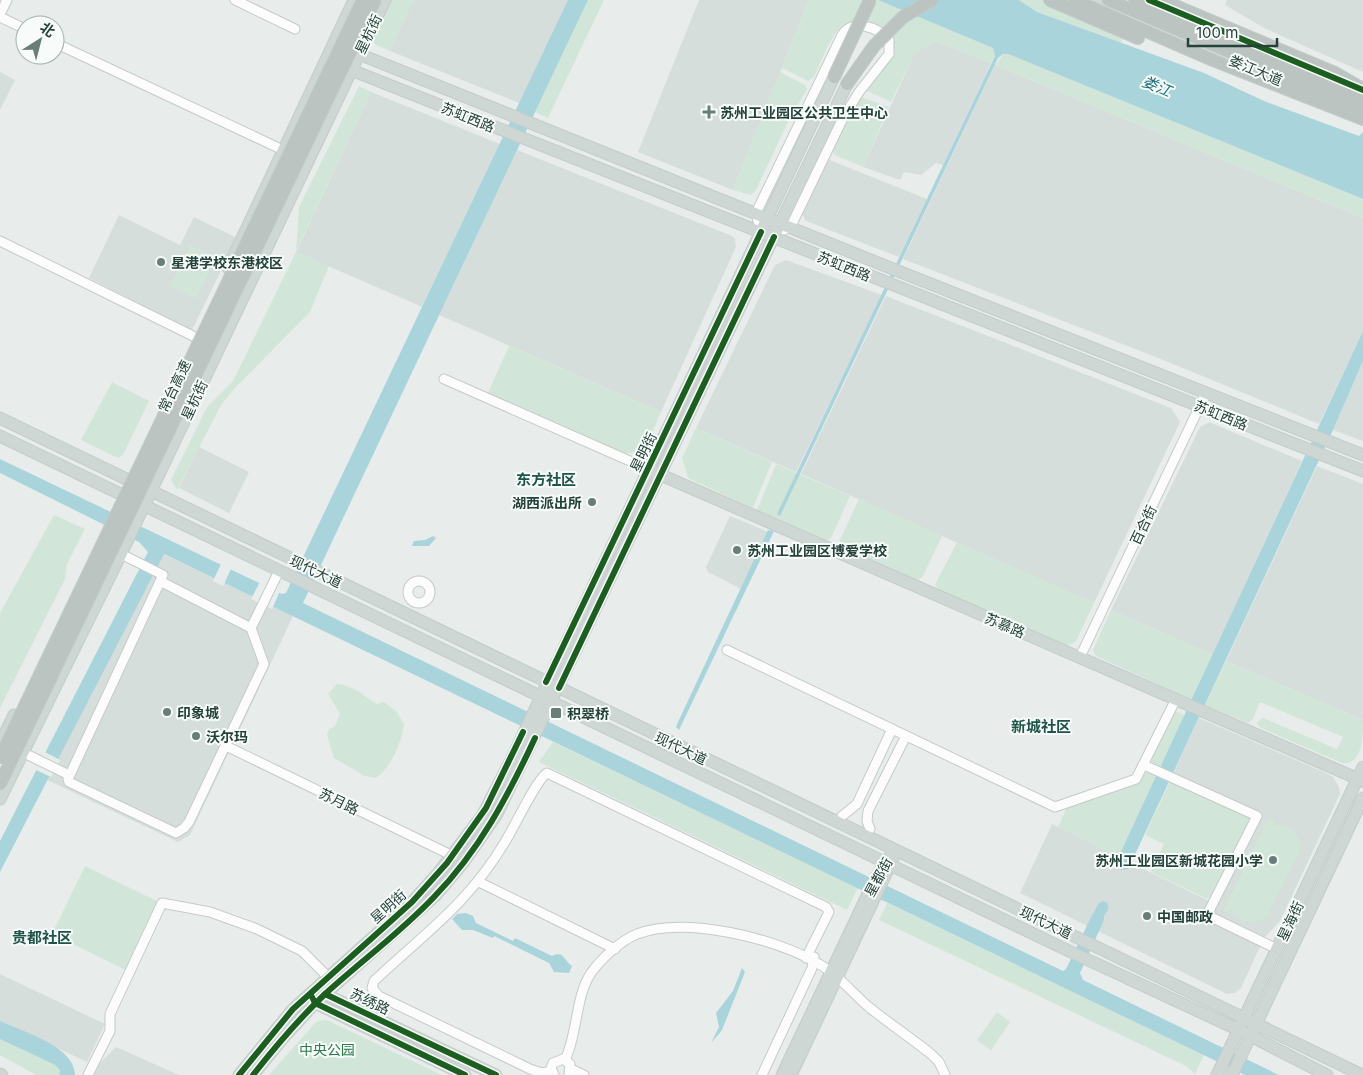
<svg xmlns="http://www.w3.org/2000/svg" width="1363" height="1075" viewBox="0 0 1363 1075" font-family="Inter,'Noto Sans SC',sans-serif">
  <rect width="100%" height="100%" fill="#e8edeb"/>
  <g fill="#d6dedb">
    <path d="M413,0H571L524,105L390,51Z"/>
    <path d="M699,0H809L733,190L638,152Z"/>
    <path d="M1227,0H1363V72L1264,28L1225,5Z"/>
    <path d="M935,41L991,63L943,165L936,163L921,175L904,172L900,180L863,167L915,52Z"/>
    <path d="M995,65L1363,218V331L1319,424L1156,357L903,259Z"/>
    <path d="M0,72L15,80L0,110Z"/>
    <path d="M371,92L500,144L422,307L296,252Z"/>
    <path d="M517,150L732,236L735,239L736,247L661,412L439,315Z"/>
    <path d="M827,159L927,199L899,257L806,221L802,214Z"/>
    <path d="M119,215L180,245L194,217L237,238L192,330L89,278Z"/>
    <path d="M786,260L882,295L796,472L696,428L775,265Z"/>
    <path d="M886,296L1171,408L1180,422L1094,603L801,474Z"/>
    <path d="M1363,361V441L1333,430Z"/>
    <path d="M1209,422L1302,461L1213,655L1111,610L1200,427Z"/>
    <path d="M199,447L249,472L229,513L179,488Z"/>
    <path d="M1317,466L1363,484V720L1226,661Z"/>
    <path d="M730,516L768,532L741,589L708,572L706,567Z"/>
    <path d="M163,554L293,616L190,835L178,842L47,780Z"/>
    <path d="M1199,718L1326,773L1333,777L1339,787L1340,794L1280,921L1264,938L1241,988L1235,993L1227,994L1020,893L1052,824L1215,904L1260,815L1173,774Z"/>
    <path d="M0,974L105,1024L87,1062L0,1021Z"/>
    <path d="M116,1047L179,1075H94L100,1063Z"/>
  </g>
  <g fill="#d1e6d8">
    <path d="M391,0H413L390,51L376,45L372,41Z"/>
    <path d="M588,0H604L548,118L535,112Z"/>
    <path d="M809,0H878L993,48L995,55L991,63L935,41L915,52L891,102L865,90L892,44C881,37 868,24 856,21C836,16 821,63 814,77L808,81L782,68Z"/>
    <path d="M1019,0H1064L1127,28L1121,43L1037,12Z"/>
    <path d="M1003,54H1008L1363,199V218L995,65Z"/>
    <path d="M780,72L805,85L807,89L786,126L756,190L751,195L733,190Z"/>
    <path d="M359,86L371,92L296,251L329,266L310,312L235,388L221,405L177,490L171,480L207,407L233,381L296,252L299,207Z"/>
    <path d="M861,97L889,107L863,167L835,155L831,151L848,115Z"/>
    <path d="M190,245L216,258L196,299L170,286Z"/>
    <path d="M509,346L661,412C652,431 648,456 623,453L487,395Z"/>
    <path d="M112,382L149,401L123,455L118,458L81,440Z"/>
    <path d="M696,428L772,462L753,508L688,478L682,458Z"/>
    <path d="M776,464L850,496L831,538L827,540L757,510Z"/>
    <path d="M859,499L942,536L922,578L915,580L843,549L839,542Z"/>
    <path d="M54,515L85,529L67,564L65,579L0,708V613Z"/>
    <path d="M957,542L1094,603L1076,641L1072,644L1064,645L940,592L935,585Z"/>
    <path d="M1111,610L1213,655L1192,700L1096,656L1093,650Z"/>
    <path d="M1226,661L1363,720C1363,737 1363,765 1342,763L1261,728L1256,723L1263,718L1337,749L1343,737L1260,702L1253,719L1248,723L1205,705Z"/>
    <path d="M337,684C358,687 361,695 377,704L384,702L396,711L404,724C401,744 392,766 376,778L365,776L334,758L327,735L329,729L335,726L340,714L328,694Z"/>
    <path d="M1174,711L1185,715L1159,769L1150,760Z"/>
    <path d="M553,742L858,888L847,910L539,762Z"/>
    <path d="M1147,771L1157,774L1118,857L1058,827L1067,807L1138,782Z"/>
    <path d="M1171,779L1251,819L1212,896L1207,899L1151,872L1164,844L1145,835Z"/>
    <path d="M1269,818L1275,821L1273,826C1289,823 1301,833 1300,850L1266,917L1257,922L1244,921L1236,916L1231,908L1228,912L1224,910Z"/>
    <path d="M85,866L161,903L128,971L52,934Z"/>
    <path d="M887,903L1204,1055L1195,1074L1186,1066L879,920Z"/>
    <path d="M997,1012L1010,1022L991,1050L977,1040Z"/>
    <path d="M325,1020L329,1021L442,1075H269L316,1022Z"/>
    <path d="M0,1039L55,1065L60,1070L59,1075H36L0,1055Z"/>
  </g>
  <g fill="#a9d4db">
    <path d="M568,0H588L303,603L1063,971L1066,969L1093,913L1100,912L1104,916V920L1080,973L1083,980L1279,1075H1245L164,554L0,872V841L148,552L139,542L0,473V459L282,594L286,593Z"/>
    <path d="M878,0H1019L1037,12L1204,73L1264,101L1359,136L1363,132V199L1008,54H1003L998,58L780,516L777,514L995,56L993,48Z"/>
    <path d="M1363,331V361L1333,430L1131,863L1128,869L1121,870L1116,867V862Z"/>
    <path d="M768,530L774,531L679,730L676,727L678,722Z"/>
    <path d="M433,536L436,538L429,546H412L414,541L425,540Z"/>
    <path d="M466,913L473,916L476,923L513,941L515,938L552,956C564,950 564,961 572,966L569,973L554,972L549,963L494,936L493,938L473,930H462L452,919L457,914Z"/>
    <path d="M742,968L745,972L722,1030L711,1043L719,1027L716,1013L733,991Z"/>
    <path d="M0,1021C23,1032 75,1046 75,1075H59L60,1070L55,1065L0,1039Z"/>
  </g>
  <g fill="#e8edeb">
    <path d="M221,564L231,569L223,586L213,581Z"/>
    <path d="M260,582L280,591L272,609L251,599Z"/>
    <path d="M43,751L60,760L51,777L34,769Z"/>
  </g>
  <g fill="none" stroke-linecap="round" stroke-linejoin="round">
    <path stroke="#a9d4db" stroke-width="11" d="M1100,912L1103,907"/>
    <g stroke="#c5cac8" stroke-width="11">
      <g id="minor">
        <path d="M235,0L295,29"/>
        <path d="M0,14L7,0"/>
        <path d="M0,17L25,29"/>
        <path d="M55,43L283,150"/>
        <path d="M761,232L756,213L842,35C852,18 878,27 889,40V54L859,92L843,118L791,226L784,230"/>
        <path d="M0,241L195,337"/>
        <path d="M444,379L648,469"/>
        <path d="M121,554L163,575L68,779L69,782L176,833L184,828L189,822L264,664L251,628L160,581"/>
        <circle cx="419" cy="592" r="11"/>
        <path d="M251,628L279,571"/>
        <path d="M727,650L1055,807L1136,779L1176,699"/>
        <path d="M1080,657L1206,393"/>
        <path d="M226,746L453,856"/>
        <path d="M24,753L69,775"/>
        <path d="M1144,765L1257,816L1207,915L1277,949"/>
        <path d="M842,816L857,804L892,729"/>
        <path d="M870,829L867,821L868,811L906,736"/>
        <path d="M479,882L615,949"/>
        <path d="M565,1060C578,1033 575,997 591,973C601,959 620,941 637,934C685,916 776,938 819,964C839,975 853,994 870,1008C890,1024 911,1038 931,1054L939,1062L945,1075"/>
        <path d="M571,1069L584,1075"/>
        <path d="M552,1071L542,1073L530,1069L379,996L372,988L374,981C425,933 468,904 505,842C514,828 536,780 547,773L826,907L829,912L806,958"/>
        <path d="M88,1075L110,1031V1014L162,903L210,912L257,929L302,951L332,981"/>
        <path d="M554,1075L551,1068L553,1063L563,1059L570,1064L569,1075"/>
        <path d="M762,1075L812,968L814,957"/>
      </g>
    </g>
    <g stroke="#c3ccc9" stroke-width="13">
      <g id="major">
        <path d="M1093,0L1264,74"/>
        <path d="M334,44L893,269L1363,455"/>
        <path d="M326,60L1363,471"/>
        <path d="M228,268L354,0"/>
        <path d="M0,418L1362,1075"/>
        <path d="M0,436L1071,952L1239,1030L1327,1075"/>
        <path d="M654,472L1363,781"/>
        <path d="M0,743L14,715"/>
        <path d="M0,799L121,554L385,0"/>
        <path d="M319,993L325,994L496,1075"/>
        <path d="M313,999L315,1003L465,1075"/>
        <path d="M0,1074L2,1075"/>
        <path d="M239,1075L293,1009L412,902L439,872L482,816L511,760L834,77"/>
        <path d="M253,1075L283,1038L315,1003L435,896L463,863L497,814L847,84"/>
        <path d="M782,1075L876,877L889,857"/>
        <path d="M791,1075L893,859"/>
        <path d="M1217,1075L1363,767"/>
        <path d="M1232,1075L1363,798"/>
      </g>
    </g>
    <g stroke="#c3ccc9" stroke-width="14">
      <g id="highway">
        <path d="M1050,0L1138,38"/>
        <path d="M1075,0L1213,60L1363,119"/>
        <path d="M1108,0L1363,109"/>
        <path d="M1135,0L1363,97"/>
        <path d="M1161,0L1335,73L1361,88"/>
        <path d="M847,84L874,46"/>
      </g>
    </g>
    <use href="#minor" stroke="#fcfcfc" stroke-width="9"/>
    <use href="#major" stroke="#cfd7d5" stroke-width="11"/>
    <use href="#highway" stroke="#bcc4c2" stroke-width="12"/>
    <g stroke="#c3ccc9" stroke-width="14" stroke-linecap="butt">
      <g id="highway-bridge">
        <path d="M874,46L903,17L932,0"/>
        <path d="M834,77L870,0"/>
        <path d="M0,758L363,0"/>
        <path d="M0,784L375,0"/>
      </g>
    </g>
    <use href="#highway-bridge" stroke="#bcc4c2" stroke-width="12"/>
    <g stroke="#f7fbf9" stroke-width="9">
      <g id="cycleway">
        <path d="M1149,0L1363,90"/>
        <path d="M546,682L761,232"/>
        <path d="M559,688L774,237"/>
        <path d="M325,994L496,1075"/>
        <path d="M312,997L315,1003L465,1075"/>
        <path d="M239,1075L293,1009L412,902L447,863L486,808L523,732"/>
        <path d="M253,1075C275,1047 298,1020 324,995C360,962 400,933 434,897C479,851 508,796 535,738"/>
      </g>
    </g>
    <use href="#cycleway" stroke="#1b5e20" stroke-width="6"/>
  </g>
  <g fill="#697e78" stroke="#f7fbf9" stroke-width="2">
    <path d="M706.5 104.5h5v5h5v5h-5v5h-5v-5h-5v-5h5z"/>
    <circle cx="161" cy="262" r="5"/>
    <circle cx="592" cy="502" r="5"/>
    <circle cx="737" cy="550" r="5"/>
    <circle cx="167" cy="712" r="5"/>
    <rect x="550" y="707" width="12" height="12" rx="2.5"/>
    <circle cx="196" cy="736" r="5"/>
    <circle cx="1273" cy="860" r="5"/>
    <circle cx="1147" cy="916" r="5"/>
  </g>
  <g text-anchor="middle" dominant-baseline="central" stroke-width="4" stroke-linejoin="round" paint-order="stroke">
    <g font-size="14" fill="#24423a" stroke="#f7fbf9">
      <text transform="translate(368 34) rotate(-64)">星杭街</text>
      <text transform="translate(1256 70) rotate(23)">娄江大道</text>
      <text transform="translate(468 117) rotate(22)">苏虹西路</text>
      <text transform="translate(844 266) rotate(22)">苏虹西路</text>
      <text transform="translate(174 386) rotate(-64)">常台高速</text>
      <text transform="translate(194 400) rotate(-65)">星杭街</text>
      <text transform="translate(1221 415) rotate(22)">苏虹西路</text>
      <text transform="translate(643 452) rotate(-64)">星明街</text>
      <text transform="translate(1143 525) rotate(-65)">百合街</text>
      <text transform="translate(316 571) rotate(26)">现代大道</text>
      <text transform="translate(1005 625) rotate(23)">苏慕路</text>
      <text transform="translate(681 748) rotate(26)">现代大道</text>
      <text transform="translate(339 801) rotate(26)">苏月路</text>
      <text transform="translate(878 877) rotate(-61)">星都街</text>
      <text transform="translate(388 906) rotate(-42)">星明街</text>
      <text transform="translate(1290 921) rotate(-65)">星海街</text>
      <text transform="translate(1046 922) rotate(26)">现代大道</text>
      <text transform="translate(370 1001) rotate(25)">苏绣路</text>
    </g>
    <g font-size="14" font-weight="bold" fill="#24423a" stroke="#f7fbf9" text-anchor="start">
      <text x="720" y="112">苏州工业园区公共卫生中心</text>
      <text x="171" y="262">星港学校东港校区</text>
      <text x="582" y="502" text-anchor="end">湖西派出所</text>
      <text x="747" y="550">苏州工业园区博爱学校</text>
      <text x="177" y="712">印象城</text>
      <text x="567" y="713">积翠桥</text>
      <text x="206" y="736">沃尔玛</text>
      <text x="1263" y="860" text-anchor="end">苏州工业园区新城花园小学</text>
      <text x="1157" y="916">中国邮政</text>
    </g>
    <g font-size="14" fill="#2d7a4b" stroke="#f7fbf9">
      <text x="327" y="1049">中央公园</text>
    </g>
    <g font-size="15" font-style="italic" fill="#1c6f80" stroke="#f7fbf9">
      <text transform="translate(1157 86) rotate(23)">娄江</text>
    </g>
    <g font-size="15" font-weight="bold" fill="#1f5548" stroke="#f7fbf9">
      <text x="546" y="479">东方社区</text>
      <text x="1041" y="726">新城社区</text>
      <text x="42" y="937">贵都社区</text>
    </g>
  </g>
  <g transform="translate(40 40) rotate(36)"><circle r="24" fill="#f7fbf9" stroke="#a3b1ad"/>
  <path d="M0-4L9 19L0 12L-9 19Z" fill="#697e78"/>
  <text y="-8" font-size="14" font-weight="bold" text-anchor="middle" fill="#24423a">北</text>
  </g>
  <path d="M1188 38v8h89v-8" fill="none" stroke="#24423a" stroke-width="2.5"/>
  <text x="1196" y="38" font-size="15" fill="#24423a" stroke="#f7fbf9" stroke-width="4" paint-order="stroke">100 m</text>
</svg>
